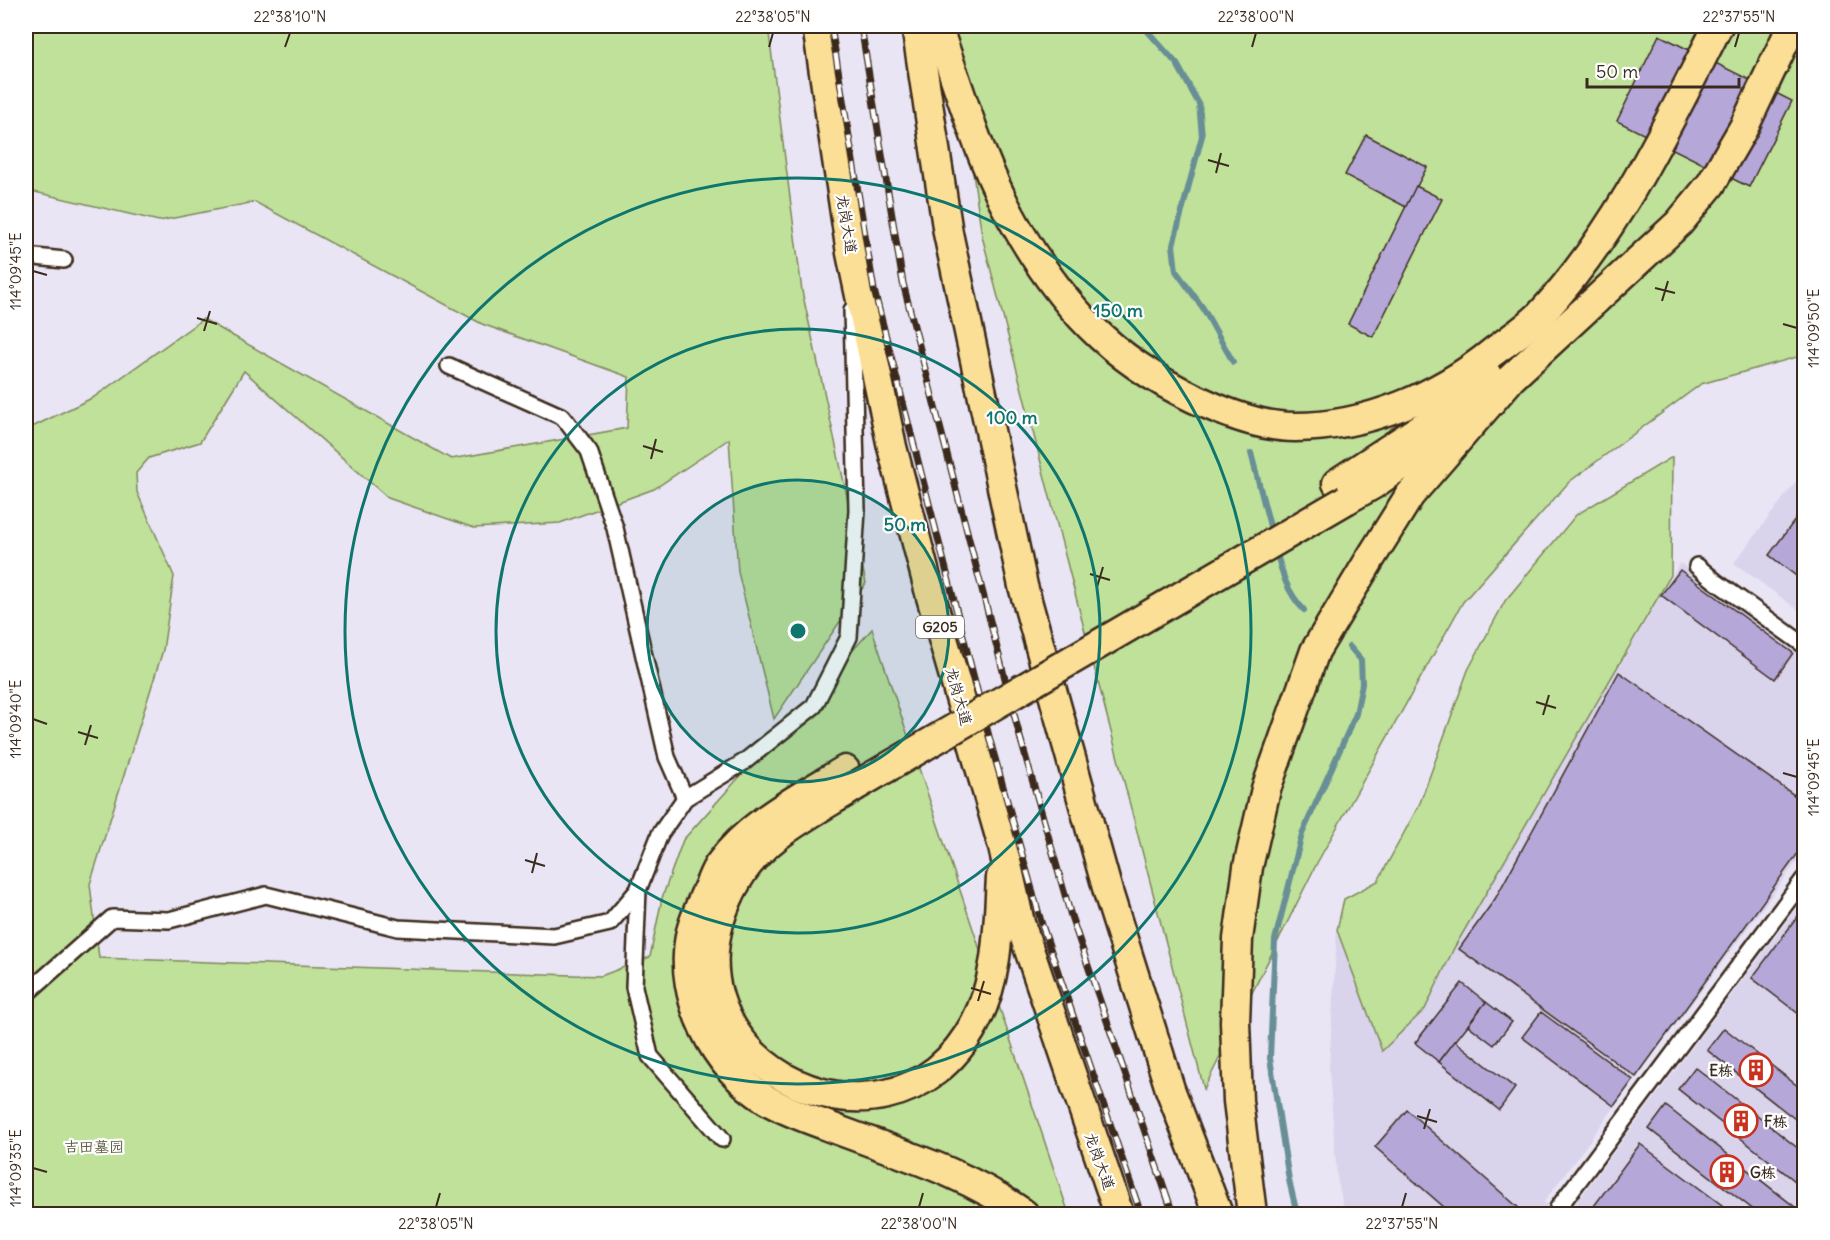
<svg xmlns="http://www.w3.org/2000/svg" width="1830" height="1240" viewBox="0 0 1830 1240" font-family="Delius,'LXGW WenKai TC',sans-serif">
  <rect width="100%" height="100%" fill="#e9e5f4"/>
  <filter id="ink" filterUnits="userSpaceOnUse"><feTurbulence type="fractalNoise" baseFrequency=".0167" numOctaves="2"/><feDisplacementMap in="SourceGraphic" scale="12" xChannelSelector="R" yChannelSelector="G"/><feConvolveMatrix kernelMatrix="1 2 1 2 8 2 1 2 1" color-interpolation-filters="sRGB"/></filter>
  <g filter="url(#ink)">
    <g fill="#d9d3ec">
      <path d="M1804,471V614L1734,563Z"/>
      <path d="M1680,563L1804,657V852L1544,1202L1557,1214H1345L1337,1177L1329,1069L1337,930L1381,1050L1425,1009L1454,948Z"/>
      <path d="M1804,898V1214H1583L1573,1207Z"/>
    </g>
    <g fill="#bfe19a" stroke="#7d865c" stroke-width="1.5">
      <path d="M26,26H768L802,291L866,583L774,719L738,572L729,439L654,489L560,523L474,528L388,498L244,371L200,442L149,458L136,473L137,492L174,576L163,650L90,884L99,958L601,976L650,957L662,898L683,840L872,629L1069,1214H26V430L94,397L203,319L451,459L627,428L629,377L482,324L255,202L159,221L26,190Z"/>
      <path d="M952,26H1804V355L1701,384L1569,482L1463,602L1317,863L1204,1089L982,236Z"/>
      <path d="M1672,457L1671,575L1454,948L1425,1009L1382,1051L1337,930L1344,899L1378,881L1420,803L1468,670L1505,601L1576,515Z"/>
    </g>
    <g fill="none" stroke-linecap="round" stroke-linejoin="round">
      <g stroke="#688f95" stroke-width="6">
        <path d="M1143,26L1177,64L1199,104L1202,136L1173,245L1176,271L1203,308L1233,362"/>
        <path d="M1251,453L1272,534"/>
        <path d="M1276,550C1282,574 1287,592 1304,610"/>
        <path d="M1297,1214L1289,1180L1270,1058L1275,940L1302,834L1356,714L1362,684L1361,660L1349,646"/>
      </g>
    </g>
    <g fill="#b5a8d9" stroke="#3b2a1e" stroke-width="1.5">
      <path d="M1659,35L1792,101L1749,187L1617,121Z"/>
      <path d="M1366,135L1427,167L1406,207L1345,175Z"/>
      <path d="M1416,186L1442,199L1373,337L1348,324Z"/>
      <path d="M1804,508V582L1769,555Z"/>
      <path d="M1680,570L1793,653L1775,679L1661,595Z"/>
      <path d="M1619,672L1804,802V845L1636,1077L1459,949L1495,899Z"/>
      <path d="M1804,780V802L1794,795Z"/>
      <path d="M1804,908V1018L1752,978Z"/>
      <path d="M1462,983L1486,1002L1439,1062L1415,1043Z"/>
      <path d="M1486,1002L1512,1022L1494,1045L1468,1025Z"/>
      <path d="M1541,1012L1633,1080L1614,1106L1522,1037Z"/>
      <path d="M1724,1028L1804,1091V1126L1707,1050Z"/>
      <path d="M1455,1041L1515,1088L1499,1110L1439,1062Z"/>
      <path d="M1695,1067L1804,1153V1188L1678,1089Z"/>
      <path d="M1666,1106L1804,1214H1759L1649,1129Z"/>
      <path d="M1407,1110L1520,1209L1515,1214H1452L1375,1147Z"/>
      <path d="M1640,1144L1734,1214H1597L1591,1210Z"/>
    </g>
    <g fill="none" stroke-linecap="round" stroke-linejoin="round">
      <g stroke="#3b2a1e" stroke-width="20">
        <g id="street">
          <path d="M26,256L64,260"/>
          <path d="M449,366L563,417L589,451L615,528L667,757L685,798"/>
          <path d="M1697,566L1715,581L1804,645"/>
          <path d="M638,890L634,987L650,1056L722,1139"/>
          <path d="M26,994L112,918L169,920L266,895L398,928L554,936L610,923L638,890L660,834L685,798L744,762L814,706L849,637L857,510L852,310"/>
          <path d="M1566,1214L1558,1208L1804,879"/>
        </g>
      </g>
      <g stroke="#3b2a1e" stroke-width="33">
        <g id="highway">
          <path d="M817,26L851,253L892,447L931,597L1003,847L1020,923L1119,1214"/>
          <path d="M916,26L948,233L1023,586L1109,895L1170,1089L1218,1214"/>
          <path d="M937,26C962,96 983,172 1022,236C1070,317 1123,368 1209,405C1236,417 1265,427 1295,427C1366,427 1439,396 1493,352C1509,340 1526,329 1540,315C1618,231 1667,126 1718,26"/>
          <path d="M1494,394L1679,223L1711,184L1744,127L1792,26"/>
          <path d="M1337,483L1444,413L1487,375"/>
          <path d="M1346,500L1374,484L1452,429"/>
          <path d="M845,770C801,797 750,822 719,865C714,872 711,882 707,890C701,904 693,921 690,936C678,997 715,1069 767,1100C789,1113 815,1121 838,1130C902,1154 968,1174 1024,1214"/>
          <path d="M854,787C813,813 762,837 738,879C635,1055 888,1186 975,1023C999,978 998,926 1001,877"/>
          <path d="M1252,1214L1238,1101L1235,1022L1238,939L1248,867L1266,789L1315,651L1370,559L1410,495L1508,382"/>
        </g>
      </g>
      <use href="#street" stroke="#fff" stroke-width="15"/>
      <use href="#highway" stroke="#fbdf96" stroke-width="28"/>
      <g stroke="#3b2a1e" stroke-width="7">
        <g id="rail">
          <path d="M831,26L874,290L991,744L1042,925L1141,1214"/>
          <path d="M861,26L903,283L1020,737L1071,916L1173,1214"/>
        </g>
      </g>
      <use href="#rail" stroke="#fff" stroke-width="4.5" stroke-dasharray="14" stroke-linecap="butt"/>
      <g stroke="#3b2a1e" stroke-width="33" stroke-linecap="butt">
        <path id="highway-bridge" d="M854,787L1346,500"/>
      </g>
      <use href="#highway-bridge" stroke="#fbdf96" stroke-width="28"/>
    </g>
  </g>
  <path fill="none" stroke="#3b2a1e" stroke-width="2" d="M285,47L290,33M769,47L773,33M1252,47L1256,33M1735,47L1739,33M1208,160L1229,166M1216,173L1221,153M33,271L47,275M1655,288L1675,293M1662,301L1668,281M197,318L217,324M1783,324L1797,328M204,331L210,311M643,446L663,452M651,459L656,439M1090,574L1110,580M1097,587L1103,567M1536,702L1556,708M1543,715L1549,695M33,719L47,724M78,732L98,738M85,745L91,725M1783,773L1797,777M525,860L545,866M532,873L537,853M971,988L991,994M978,1001L984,981M1417,1116L1437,1122M1424,1129L1430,1109M33,1168L47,1172M436,1207L440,1193M919,1207L923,1193M1402,1207L1406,1193"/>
  <circle cx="798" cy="631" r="151" fill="#0f766e" fill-opacity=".12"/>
  <g fill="none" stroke="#0f766e" stroke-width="3">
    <circle cx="798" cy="631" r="151"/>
    <circle cx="798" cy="631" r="302"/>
    <circle cx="798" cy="631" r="453"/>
  </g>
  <defs>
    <g id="building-ring" transform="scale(1.725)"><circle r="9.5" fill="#fff" stroke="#c8321e" stroke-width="1.5"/><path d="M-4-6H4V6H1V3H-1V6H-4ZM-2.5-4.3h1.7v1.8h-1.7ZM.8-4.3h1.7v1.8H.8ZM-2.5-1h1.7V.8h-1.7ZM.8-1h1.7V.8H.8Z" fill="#c8321e"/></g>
  </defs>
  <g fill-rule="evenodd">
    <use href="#building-ring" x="1756" y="1070"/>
    <use href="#building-ring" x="1741" y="1121"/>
    <use href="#building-ring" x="1727" y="1172"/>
  </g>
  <g text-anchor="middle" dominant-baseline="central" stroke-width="4.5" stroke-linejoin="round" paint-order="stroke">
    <rect fill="#fff" stroke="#766a62" stroke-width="1.5" x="916" y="616" width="48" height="22" rx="4.5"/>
    <g font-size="14" font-weight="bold" fill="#3b2a1e">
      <text x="940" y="627">G205</text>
    </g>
    <g font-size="15" fill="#3b2a1e" stroke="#fff">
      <text transform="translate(847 224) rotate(81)">龙岗大道</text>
      <text transform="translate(959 696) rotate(74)">龙岗大道</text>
      <text transform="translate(1100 1161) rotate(70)">龙岗大道</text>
    </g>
    <g font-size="15" font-weight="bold" fill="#3b2a1e" stroke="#fff" text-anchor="start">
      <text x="1733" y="1070" text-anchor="end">E栋</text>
      <text x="1764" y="1121">F栋</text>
      <text x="1750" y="1172">G栋</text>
    </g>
    <g font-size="15" fill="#5c583d" stroke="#fff">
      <text x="94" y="1146">吉田墓园</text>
    </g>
  </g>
  <circle cx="798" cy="631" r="9" fill="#0f766e" stroke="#fff" stroke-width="3"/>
  <g font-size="18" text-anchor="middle" font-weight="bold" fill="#0f766e" stroke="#fff" stroke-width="4.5" stroke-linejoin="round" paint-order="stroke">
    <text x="1118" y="317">150 m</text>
    <text x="1012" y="424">100 m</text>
    <text x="905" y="531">50 m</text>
  </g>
  <rect width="1830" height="1240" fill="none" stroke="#fff" stroke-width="66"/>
  <path d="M1587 78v9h152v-9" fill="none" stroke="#3b2a1e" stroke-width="3"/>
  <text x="1596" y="78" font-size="18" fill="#3b2a1e" stroke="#ffffff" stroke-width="4.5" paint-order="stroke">50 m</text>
  <rect x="33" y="33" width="1764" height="1174" fill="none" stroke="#3b2a1e" stroke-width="2"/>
  <g font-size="15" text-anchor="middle" fill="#3b2a1e">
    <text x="290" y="22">22°38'10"N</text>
    <text x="773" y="22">22°38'05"N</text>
    <text x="1256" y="22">22°38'00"N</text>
    <text x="1739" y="22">22°37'55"N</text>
    <text transform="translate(16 271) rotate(-90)" y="5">114°09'45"E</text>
    <text transform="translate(1814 328) rotate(-90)" y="5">114°09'50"E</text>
    <text transform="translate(16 719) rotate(-90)" y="5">114°09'40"E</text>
    <text transform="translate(1814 777) rotate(-90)" y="5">114°09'45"E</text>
    <text transform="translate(16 1168) rotate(-90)" y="5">114°09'35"E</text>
    <text x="436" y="1229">22°38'05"N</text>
    <text x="919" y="1229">22°38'00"N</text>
    <text x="1402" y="1229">22°37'55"N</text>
  </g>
</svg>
